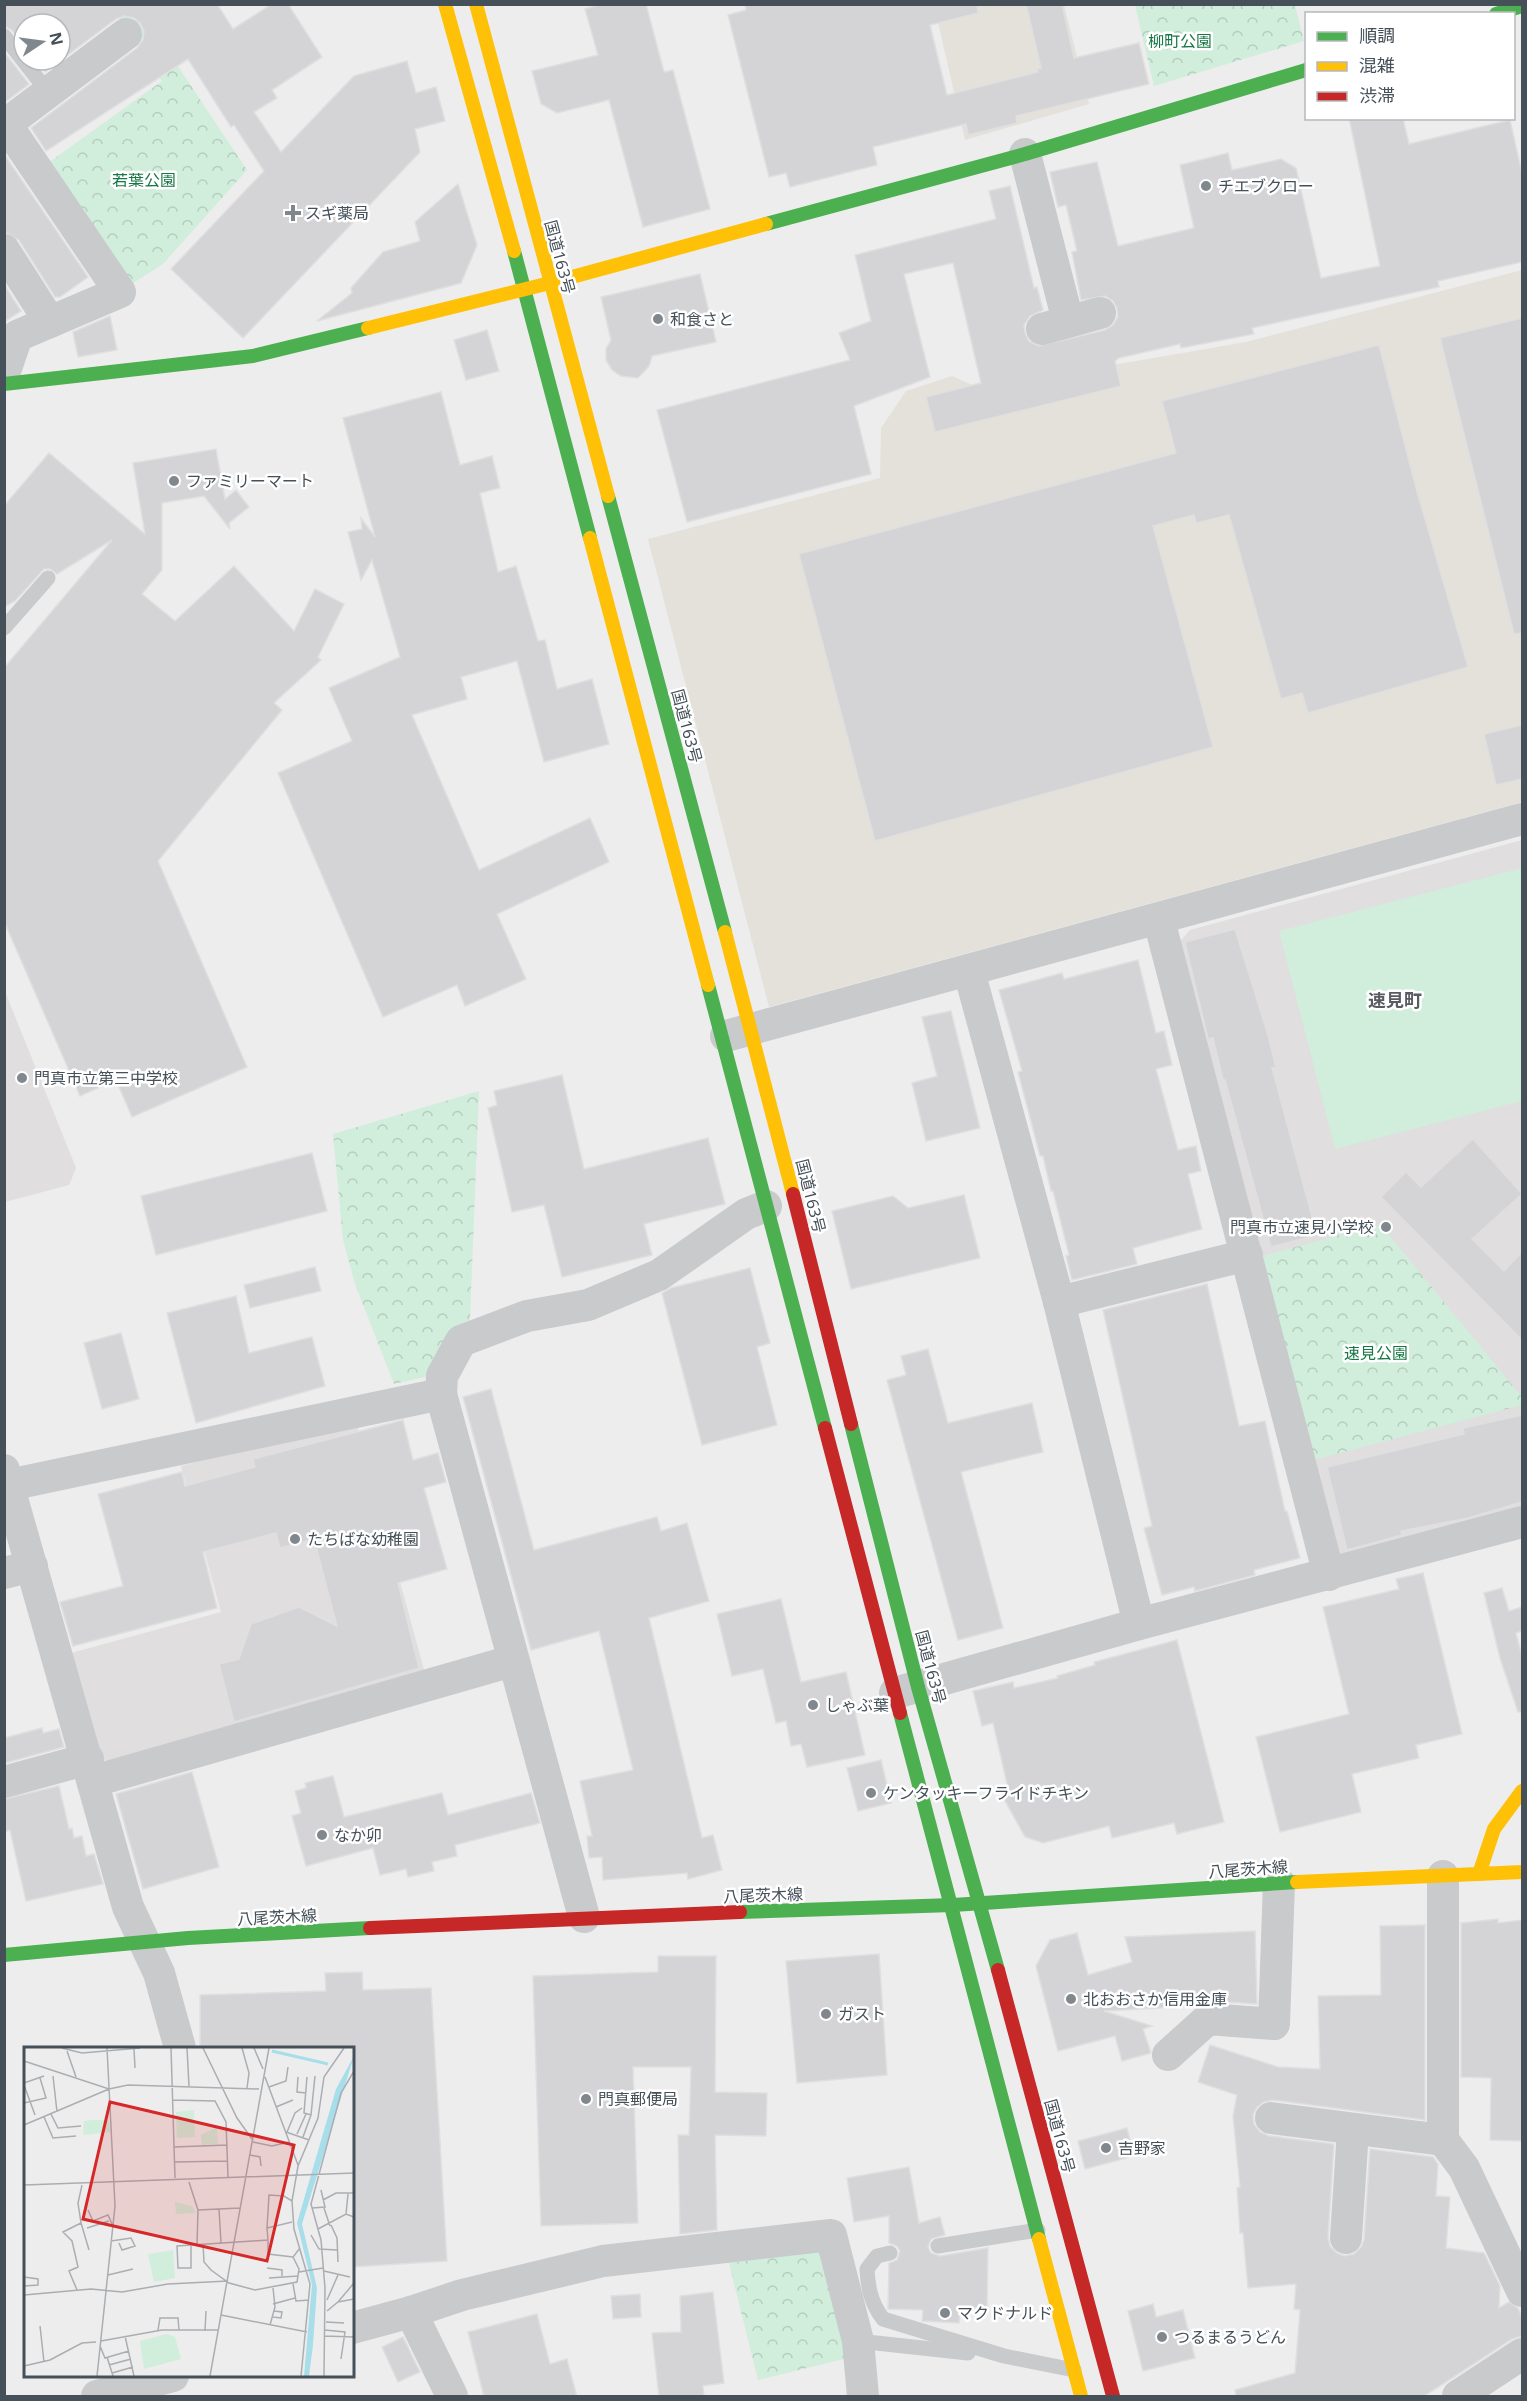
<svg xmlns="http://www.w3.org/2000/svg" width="1527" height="2401" viewBox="0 0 1527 2401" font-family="'Noto Sans','Noto Sans JP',sans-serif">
  <defs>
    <pattern id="park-crowns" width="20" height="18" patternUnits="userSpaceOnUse" patternTransform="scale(1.5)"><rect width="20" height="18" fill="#d1eddb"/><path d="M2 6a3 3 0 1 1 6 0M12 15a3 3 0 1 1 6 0" fill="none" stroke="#b5cdbe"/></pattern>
  </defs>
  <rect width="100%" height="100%" fill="#eeeded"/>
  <g fill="#e3e1da">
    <path d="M934,5H1064L1089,104L965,140Z"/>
    <path d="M1522,270V802L769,1007L648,539L880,478L881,428L906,391L952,376L979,388L1246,342Z"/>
  </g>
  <g fill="#e0dedf">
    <path d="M1522,840V1508L1341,1560L1177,945L1190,930Z"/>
    <path d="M4,989L76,1168L69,1185L5,1202Z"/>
    <path d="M355,1418L425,1673L113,1764L99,1758L71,1653L221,1612L181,1466Z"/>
  </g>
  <g fill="url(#park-crowns)">
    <path d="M1135,5H1295L1304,41L1154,86Z"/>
    <path d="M138,6L247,170L163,264L127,287L48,163L162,81L119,19Z"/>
    <path d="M479,1091L470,1320L459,1327L425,1377L394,1384L355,1284L343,1240L333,1134Z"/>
    <path d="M1380,1224L1522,1397V1405L1314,1460L1263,1256Z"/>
    <path d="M825,2249L848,2358L758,2380L729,2263Z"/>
  </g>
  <path fill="#d1eddb" d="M1522,868V1101L1335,1149L1279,931Z"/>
  <g fill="#d4d4d6" stroke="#dfdfe0" stroke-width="1.5">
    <path d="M4,4H217L233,29L272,4H288L322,57L272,90L277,98L254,112L281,152L354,76L407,61L416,93L436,87L445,121L415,129L420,152L243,338L171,269L264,171L234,125L231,127L188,59L46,151L31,128L137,48L143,40L144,31L140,23L134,18L124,16L116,19L45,72L35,60H60V24H24V46L12,30L4,26Z"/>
    <path d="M602,4H646L664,72L673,70L710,209L643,227L609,100L557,113L541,104L532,71L598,55L585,9Z"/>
    <path d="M745,4H977L978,13L930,25L947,95L1038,72L1037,69L1041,68L1026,4H1062L1074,58L1139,43L1149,84L1016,116L1017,123L968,135L966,124L873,147L877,165L790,187L786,173L769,177L728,15L746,10Z"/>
    <path d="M4,52L29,84L4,103Z"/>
    <path d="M1349,118H1403L1409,144L1510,120L1522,173V262L1438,281L1439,287L1252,328L1254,334L1181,348L1180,344L1119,358L1115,361L1121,386L935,432L926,397L981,383L953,263L904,274L930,377L854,406L871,474L687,522L657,410L850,360L839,333L871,321L855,255L996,219L989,191L1010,186L1034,288L1037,287L1043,310L1030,316L1024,325L1025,333L1029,341L1038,346L1105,330L1113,325L1118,317L1117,308L1113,301L1105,296L1081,300L1072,252L1077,251L1066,205L1058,207L1050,172L1073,167L1097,162L1118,246L1194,228L1180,165L1228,153L1232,170L1281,159L1296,168L1321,278L1380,266Z"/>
    <path d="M4,154L88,277L60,297H55L19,240L4,232Z"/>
    <path d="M458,184L477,245L461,283L317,321L352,293L351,288L383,252L420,241L415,222Z"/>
    <path d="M700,274L716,342L652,356L649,366L638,378L621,376L612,370L606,360V349L611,340L601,297Z"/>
    <path d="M4,284L21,311L4,322Z"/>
    <path d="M110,316L117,350L78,357L73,332Z"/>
    <path d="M1522,318V633L1514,634L1440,338Z"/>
    <path d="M487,330L499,371L466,380L454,340Z"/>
    <path d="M1379,345L1416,488L1468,667L1308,713L1302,693L1281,699L1229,515L1196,523L1194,515L1153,526L1213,747L875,841L799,554L1176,453L1162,401Z"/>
    <path d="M441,392L460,465L492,456L500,488L480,493L498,572L516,566L538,641L545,640L557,689L592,679L609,744L544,762L517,661L461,677L467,699L412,715L479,870L590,818L609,862L497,914L526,979L465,1006L457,985L383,1017L278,773L352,741L329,688L400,657L372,560L361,580L348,532L362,529L361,518L375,537L343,418Z"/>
    <path d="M216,449L225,499L236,490L249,507L229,523L230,529L204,496L162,503V570L142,594L175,621L234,566L294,631L315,589L344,604L318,657L321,660L274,703L282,710L158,861L247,1067L132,1117L116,1080L80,1096L4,921V668L112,540L57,574L50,569H44L15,601L4,607V506L49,453L145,534L133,463Z"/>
    <path d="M1522,725V779L1496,785L1484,734Z"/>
    <path d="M1235,929L1268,1035L1276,1068H1272L1317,1235L1271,1247L1225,1080H1223L1213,1038L1208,1039L1185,942Z"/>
    <path d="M1138,960L1156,1033L1164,1031L1172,1065L1156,1069L1178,1150L1196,1146L1201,1171L1188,1174L1202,1229L1133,1248L1137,1264L1072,1280L1066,1256L1069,1255L1053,1191H1051L1043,1156H1040L1018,1072L1022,1071L999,990L1062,973L1064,979Z"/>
    <path d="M951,1011L980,1128L926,1141L912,1083L937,1076L922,1017Z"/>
    <path d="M562,1075L584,1169L708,1138L725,1204L644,1224L652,1255L562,1277L544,1205L512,1212L488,1108L497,1105L494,1091Z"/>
    <path d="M1473,1139L1522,1194L1472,1239L1504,1271L1522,1252V1340L1381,1197L1406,1172L1421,1187Z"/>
    <path d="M312,1153L327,1211L156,1255L141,1196Z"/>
    <path d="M964,1195L980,1258L851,1289L832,1211L893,1196L908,1208Z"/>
    <path d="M315,1267L321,1291L250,1308L244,1285Z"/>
    <path d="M750,1268L770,1343L757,1347L777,1425L702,1445L662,1293L671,1288Z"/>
    <path d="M1207,1284L1239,1426L1265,1421L1285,1511H1287L1300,1558L1254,1570L1255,1575L1195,1591L1194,1587L1162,1595L1144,1528L1152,1526L1103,1310Z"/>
    <path d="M236,1296L249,1353L312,1337L325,1386L196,1423L167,1313Z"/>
    <path d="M121,1333L139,1399L102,1409L84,1343Z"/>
    <path d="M928,1349L948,1423L1032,1403L1043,1452L961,1472L1003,1628L958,1640L887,1380L906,1375L901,1356Z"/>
    <path d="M491,1389L534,1550L657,1517L661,1531L687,1523L709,1601L649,1618L702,1838L713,1835L722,1870L688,1879L687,1873L603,1880L602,1857L589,1858L587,1836H592L580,1781L633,1770L599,1631L531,1650L463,1397Z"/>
    <path d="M1522,1415V1502L1468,1518L1401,1531L1402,1535L1347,1550L1327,1467L1464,1434L1463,1428Z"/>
    <path d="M403,1420L413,1460L438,1453L446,1482L424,1488L447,1569L398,1583L419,1668L234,1722L219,1664L239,1659L251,1624L299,1607L337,1626L314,1539L280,1548L276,1533L203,1552L217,1608L73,1646L60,1602L123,1586L98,1494L182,1472L185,1486L255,1467L253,1459Z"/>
    <path d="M1423,1573L1462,1734L1416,1745L1419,1758L1352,1774L1361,1812L1280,1832L1256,1737L1349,1714L1323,1607L1399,1589L1396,1579Z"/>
    <path d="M1502,1588L1509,1611L1522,1607V1631L1516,1633L1522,1656V1712H1518L1500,1658L1484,1593Z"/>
    <path d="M781,1599L801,1682L846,1672L865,1755L807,1767L801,1744L791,1746L786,1721L776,1723L763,1669L732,1676L717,1614Z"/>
    <path d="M1177,1640L1224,1822L1177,1834L1174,1823L1112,1838L1109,1826L1043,1843L1025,1837L999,1790L1008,1788L993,1723L982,1726L973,1691L1013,1682L1014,1688L1058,1678L1057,1676L1095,1665L1094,1662Z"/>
    <path d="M42,1728L43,1733L59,1729L64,1747L5,1763L4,1738Z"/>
    <path d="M881,1760L891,1803L858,1811L847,1768Z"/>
    <path d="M192,1772L219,1867L143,1889L116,1794Z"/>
    <path d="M333,1776L344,1817L442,1793L448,1815L531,1793L540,1823L455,1845L457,1856L432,1862L434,1871L408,1877L406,1869L380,1875L373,1848L306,1866L292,1816L301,1813L295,1791L306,1788L305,1783Z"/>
    <path d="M59,1786L69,1829L72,1828L74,1838L82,1836L86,1856L94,1854L103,1884L26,1901L10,1830L4,1832V1799Z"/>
    <path d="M1498,1919V1923L1522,1920V2141L1490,2140L1491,2078L1461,2077V1923Z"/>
    <path d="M1425,1925V2120L1273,2100L1264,2102L1257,2107L1253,2115L1254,2124L1260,2132L1269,2136L1334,2144L1328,2237L1330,2246L1337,2253L1344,2256L1354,2254L1361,2247L1364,2240L1370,2149L1433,2157L1438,2164L1436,2196L1450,2197L1446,2248L1484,2253L1500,2286L1499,2308L1509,2302L1518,2308L1522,2317V2336L1512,2339L1423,2397H1236L1235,2390L1295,2373L1300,2310L1294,2309L1296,2284L1248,2288L1243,2233H1240L1237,2188L1240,2187L1233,2116L1237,2095L1198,2082L1210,2045L1278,2067L1320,2069L1318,1996L1381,1995L1380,1926Z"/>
    <path d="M1255,1931L1257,2004L1209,2001L1195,2006L1104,2011L1152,2026L1143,2029L1151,2053L1122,2061L1115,2036L1058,2051L1036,1966L1050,1940L1077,1933L1088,1975L1132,1962L1125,1937Z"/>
    <path d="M879,1954L887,2075L797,2083L786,1961Z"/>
    <path d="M658,1956H716L715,2092L767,2093L766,2136L715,2135L717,2230L680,2234L678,2135H689L691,2067H633L638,2223L541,2226L533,1976L658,1972Z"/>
    <path d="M362,1972L363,1990L431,1988L447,2261L352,2267V2049H200V1995L326,1991L325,1973Z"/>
    <path d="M1127,2128L1134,2156L1085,2169L1078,2141Z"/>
    <path d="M909,2167L919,2223L940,2217L945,2235L931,2239L928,2247L931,2253L940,2256L988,2248L987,2308H960L959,2323L922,2321L923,2310L888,2309L889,2263L897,2260L900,2251L897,2246L889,2243V2216L854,2222L847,2178Z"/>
    <path d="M713,2292L724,2383L703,2386L704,2397H659L652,2333L681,2332L680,2296Z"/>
    <path d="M640,2294L641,2317L613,2319L611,2296Z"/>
    <path d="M1153,2304L1156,2317L1183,2310L1195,2358L1143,2371L1128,2311Z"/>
    <path d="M537,2314L550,2364L567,2359L577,2397H484L468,2332Z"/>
    <path d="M403,2337L420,2372L398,2382L382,2347Z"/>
  </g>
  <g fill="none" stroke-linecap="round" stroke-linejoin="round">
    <g stroke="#c8cacc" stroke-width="15">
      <path d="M4,36L48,92"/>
      <path d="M4,628L48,578"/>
      <path d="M938,2246L1038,2230"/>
      <path d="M890,2253L877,2256L867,2269C868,2288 871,2303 883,2319L1004,2356L1074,2370"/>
      <path d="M858,2341L968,2353"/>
    </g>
    <g stroke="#c8cacc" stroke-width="32">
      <path d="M1025,154L1068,321"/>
      <path d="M4,250L50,322"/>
      <path d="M1042,329L1100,313"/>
      <path d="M4,374L17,336L120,292L6,124L126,34"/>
      <path d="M1159,920L1329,1575"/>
      <path d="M969,971L1059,1302L1139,1624"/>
      <path d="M726,1036L1522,819"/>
      <path d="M1059,1302L1247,1255"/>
      <path d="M441,1394L442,1376L461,1341L527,1316L588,1305L659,1275L746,1214L766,1206"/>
      <path d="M4,1470L128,1907L159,1973L180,2048"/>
      <path d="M9,1485L441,1394L584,1917"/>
      <path d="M4,1573L32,1566"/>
      <path d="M895,1693L1139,1624L1522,1522"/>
      <path d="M94,1781L512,1661"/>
      <path d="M4,1782L88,1759"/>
      <path d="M1443,1876V2140L1464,2168L1522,2291"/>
      <path d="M1168,2055L1208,2019L1274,2024L1279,1883"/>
      <path d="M1271,2118L1443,2140"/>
      <path d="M1346,2238L1353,2130"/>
      <path d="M411,2312L462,2295L603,2261L831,2235L858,2341L863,2396"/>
      <path d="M352,2328L411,2312L452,2396"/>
      <path d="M97,2396L173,2376"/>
      <path d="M1458,2396L1522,2354"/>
    </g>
    <g stroke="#4caf50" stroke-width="14">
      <path d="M1496,14L1522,6"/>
      <path d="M766,224L1025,154L1306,70"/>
      <path d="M514,251L590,538"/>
      <path d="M4,384L253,356L368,328"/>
      <path d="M608,496L725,932"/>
      <path d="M708,985L825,1428"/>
      <path d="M851,1424L918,1687L998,1970"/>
      <path d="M900,1713L1039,2239"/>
      <path d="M740,1912L953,1905L1297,1882"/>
      <path d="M4,1955L188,1938L370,1928"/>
    </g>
    <g stroke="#ffc107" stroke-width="14">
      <path d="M445,4L514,251"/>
      <path d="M476,4L608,496"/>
      <path d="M368,328L550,283L766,224"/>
      <path d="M590,538L708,985"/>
      <path d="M725,932L793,1194"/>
      <path d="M1479,1874L1494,1829L1522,1791"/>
      <path d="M1297,1882L1522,1872"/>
      <path d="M1039,2239L1081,2396"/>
    </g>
    <g stroke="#c62828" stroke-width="14">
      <path d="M793,1194L851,1424"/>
      <path d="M825,1428L900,1713"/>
      <path d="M370,1928L740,1912"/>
      <path d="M998,1970L1113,2396"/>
    </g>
  </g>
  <g fill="#80878d" stroke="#fff" stroke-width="2">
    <circle cx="1206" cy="186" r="6"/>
    <path d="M290 204h6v6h6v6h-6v6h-6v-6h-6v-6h6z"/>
    <circle cx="658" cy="319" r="6"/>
    <circle cx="174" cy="481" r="6"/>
    <circle cx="22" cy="1078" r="6"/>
    <circle cx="1386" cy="1227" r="6"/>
    <circle cx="295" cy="1539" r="6"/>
    <circle cx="813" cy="1705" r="6"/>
    <circle cx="871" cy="1793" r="6"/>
    <circle cx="322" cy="1835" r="6"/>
    <circle cx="1071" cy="1999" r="6"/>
    <circle cx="826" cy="2014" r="6"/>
    <circle cx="586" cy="2099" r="6"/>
    <circle cx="1106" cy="2148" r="6"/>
    <circle cx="945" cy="2313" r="6"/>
    <circle cx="1162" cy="2337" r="6"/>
  </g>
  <g text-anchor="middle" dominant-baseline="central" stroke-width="5" stroke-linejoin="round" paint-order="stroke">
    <g font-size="16" fill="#187845" stroke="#fff">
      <text x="1180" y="41">柳町公園</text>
      <text x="144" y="180">若葉公園</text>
      <text x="1376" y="1353">速見公園</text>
    </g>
    <g font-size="16" fill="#455059" stroke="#fff" text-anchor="start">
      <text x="1218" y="186">チエブクロー</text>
      <text x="305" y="213">スギ薬局</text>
      <text x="670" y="319">和食さと</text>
      <text x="186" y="481">ファミリーマート</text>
      <text x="34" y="1078">門真市立第三中学校</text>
      <text x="1374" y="1227" text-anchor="end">門真市立速見小学校</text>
      <text x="307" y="1539">たちばな幼稚園</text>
      <text x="825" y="1705">しゃぶ葉</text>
      <text x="883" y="1793">ケンタッキーフライドチキン</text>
      <text x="334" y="1835">なか卯</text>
      <text x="1083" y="1999">北おおさか信用金庫</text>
      <text x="838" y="2014">ガスト</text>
      <text x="598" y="2099">門真郵便局</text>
      <text x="1118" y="2148">吉野家</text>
      <text x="957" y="2313">マクドナルド</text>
      <text x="1174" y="2337">つるまるうどん</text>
    </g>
    <g font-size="16" fill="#455059" stroke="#fff">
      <text transform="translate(560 257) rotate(75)">国道163号</text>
      <text transform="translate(687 726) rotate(75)">国道163号</text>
      <text transform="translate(811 1196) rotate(76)">国道163号</text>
      <text transform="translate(931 1667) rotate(75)">国道163号</text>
      <text transform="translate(1248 1869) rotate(-4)">八尾茨木線</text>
      <text transform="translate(763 1895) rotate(-2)">八尾茨木線</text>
      <text transform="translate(277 1917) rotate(-3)">八尾茨木線</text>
      <text transform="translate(1060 2136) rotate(75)">国道163号</text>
    </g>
    <g font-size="18" font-weight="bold" fill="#595d61" stroke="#fff">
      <text x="1395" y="1000">速見町</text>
    </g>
  </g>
  <g transform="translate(24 2047)">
    <rect width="330" height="330" fill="#eeeded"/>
    <path d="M69,73H85L86,85L59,88L60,74ZM193,80L194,97L178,98L177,88ZM151,155L168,159L172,166L152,167Z" fill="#d1eddb"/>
    <path d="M170,63L171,90L153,91L152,65ZM149,203L151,231L130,235L124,207ZM143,287L151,290L157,312L120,322L116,294Z" fill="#d1eddb"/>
    <path d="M330,9L278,177L293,241L289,298L285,329H280L288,238L273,176L312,42Z" fill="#a7deea"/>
    <path fill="none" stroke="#a7deea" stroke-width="3" d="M248,4L304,17"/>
    <path fill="none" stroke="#aaaeb2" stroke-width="1.5" d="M38,1L58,6L116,1M147,1L151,131M163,1L165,39M179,1L213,71L228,92M218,1L225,26L223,41M230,1L239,22M110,2L111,21M43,4L52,30M0,14L85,42L104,38L235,42M29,29L33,65M241,30L274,118M274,30L273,45L282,46M283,30L280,66L287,68L291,29M0,36L20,29M0,38L11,68M245,40L262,34L264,20M148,53L191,54L202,75L204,130M0,56L22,51L16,31M252,60L269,53M27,67L34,81L57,79M20,70L29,91L52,89M0,78L85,42M262,85L285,93M263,85L271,66L278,61M273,87L282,67M279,90L287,68M229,95L248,99L265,95M150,100L203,98M226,108L236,110L237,119M151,115L203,114M165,135L174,163M0,138L330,126M299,153L312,146H330M288,161L301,160L297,143M300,161L306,179M195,162L197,196M64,163L69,174L84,168L89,179M322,167L324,147M57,176L65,203M307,178L313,191L314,215M63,181L85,174M243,181L245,148L260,149L268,154M294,182L322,167L330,170M287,188L295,202L313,203M244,193V207L269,210M87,194L107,191L111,199L98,203L95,196M179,197L180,215L187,223L205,236L231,243L273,235L275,222L269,210L276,201M167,198V221H154L153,199L244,193L243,181L268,175M173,198L174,163L216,161M243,221L258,223V229M300,224L326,230M275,225L299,221M84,228L109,222M0,230L14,232V238L0,239M245,231L274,229M269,237L272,254L285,253M53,243L45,224L54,220L48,194L39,185L57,176L54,156L58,138M0,248L67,242L98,245L144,237L204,234M303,253L314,228M314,255L330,236M249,257L271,251M303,264L314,255L330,252M197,268L283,285M249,270L257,271L258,265L250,264M302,275L320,276M246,278L251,260L249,241M16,279L20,315M134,283L136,271H154L155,283M301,283L321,285L317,312M181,284L182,264M101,289L110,329M300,289L330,290M77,294L138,283H194M76,299L81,311L105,304M83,310L89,329M85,318L107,312M0,319L26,313L58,296L72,295M88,326L109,320M73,329L91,159L83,1M186,329L245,1M277,329L286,237L270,182L268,154L274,119L294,71L300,30L320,1M300,329L301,241L297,193L287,157L317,46L330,24"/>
    <path fill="#d62828" fill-opacity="0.15" stroke="#d62828" stroke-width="3" d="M86,55L270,98L243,214L59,172Z"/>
    <rect width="330" height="330" fill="none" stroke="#455059" stroke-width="3"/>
  </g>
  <rect width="1527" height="2401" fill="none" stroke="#455059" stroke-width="12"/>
  <rect x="1305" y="12" width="210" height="108" fill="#ffffff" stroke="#b5b9bd" stroke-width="1.5"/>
  <rect x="1317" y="32" width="30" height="9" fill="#4caf50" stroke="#b5b9bd" stroke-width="1.5"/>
  <text x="1359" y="42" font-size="18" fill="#455059">順調</text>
  <rect x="1317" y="62" width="30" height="9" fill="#ffc107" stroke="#b5b9bd" stroke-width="1.5"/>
  <text x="1359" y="72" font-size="18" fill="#455059">混雑</text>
  <rect x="1317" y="92" width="30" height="9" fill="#c62828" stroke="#b5b9bd" stroke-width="1.5"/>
  <text x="1359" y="102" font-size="18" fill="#455059">渋滞</text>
  <g transform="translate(42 42) rotate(77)"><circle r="28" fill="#ffffff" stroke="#b5b9bd" stroke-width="1.5"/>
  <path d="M0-4.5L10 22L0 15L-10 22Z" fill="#80878d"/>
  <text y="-9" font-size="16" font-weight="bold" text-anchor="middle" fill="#455059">N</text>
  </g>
</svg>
